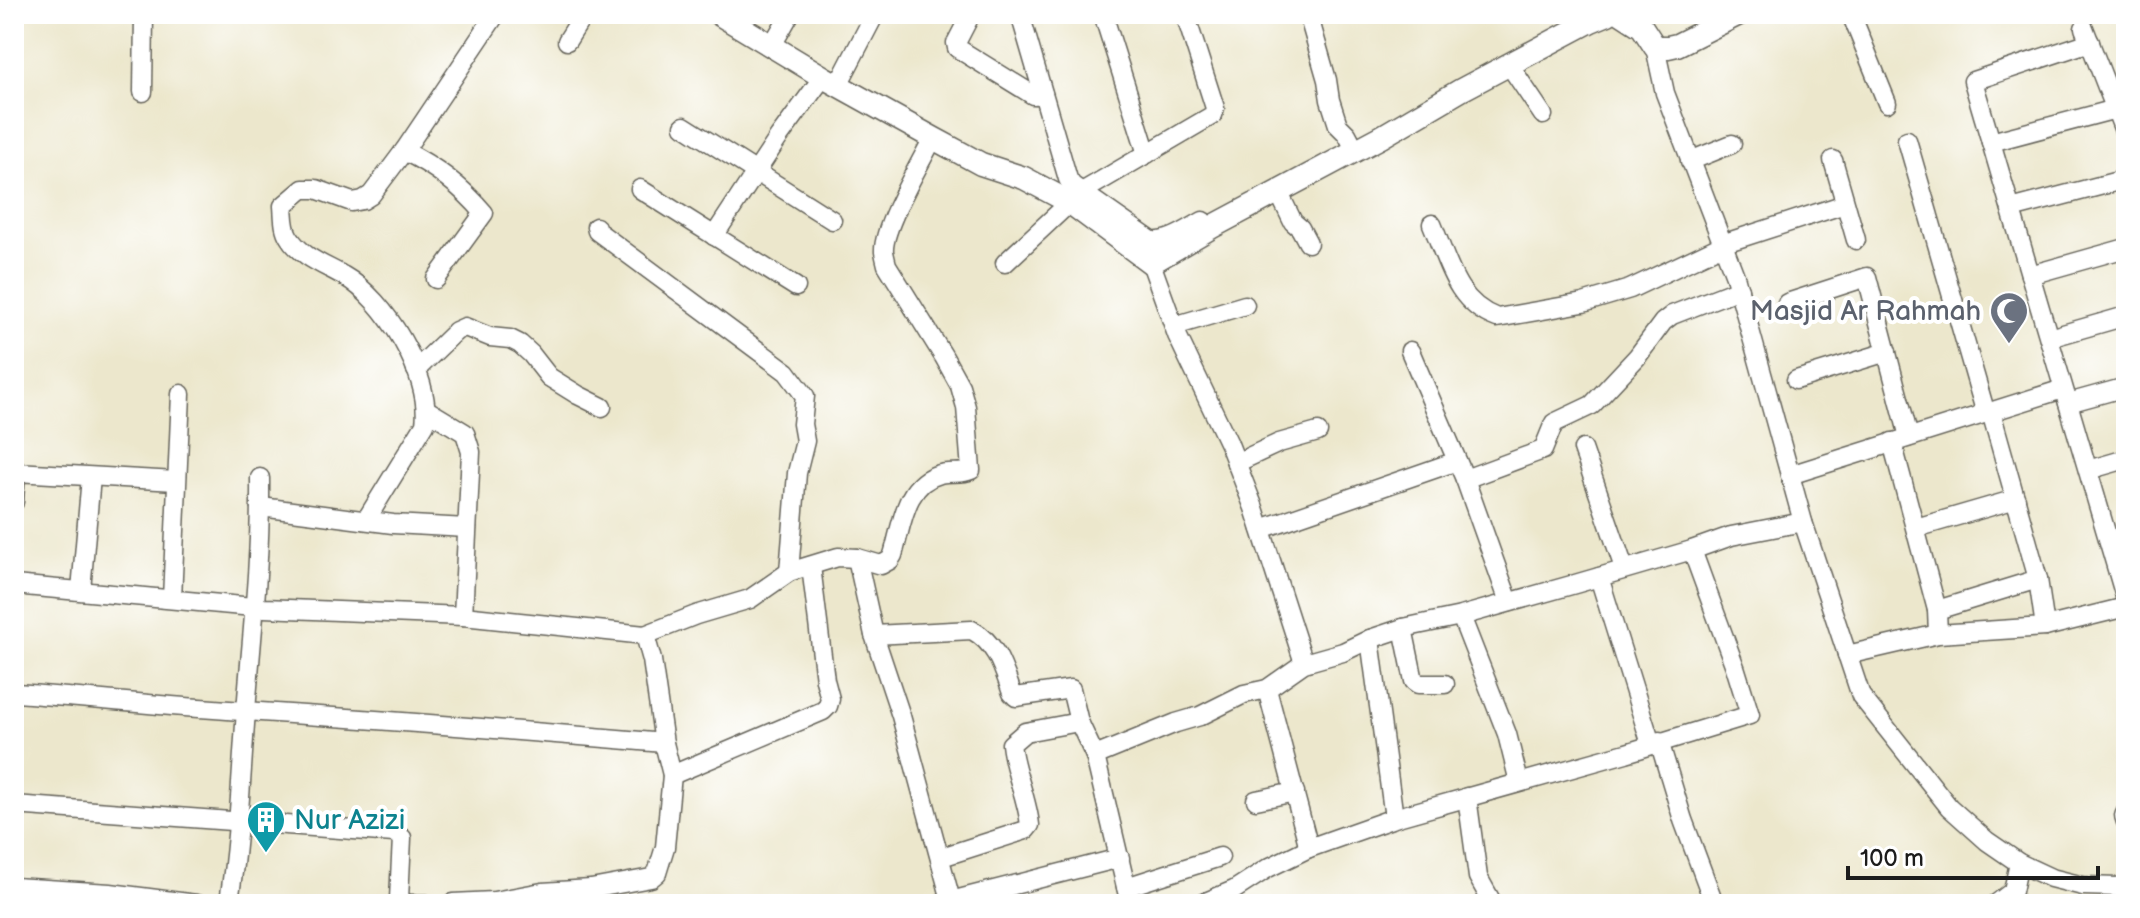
<svg xmlns="http://www.w3.org/2000/svg" width="2140" height="918" viewBox="0 0 2140 918" font-family="'Balsamiq Sans',sans-serif">
  <rect width="100%" height="100%" fill="#fff"/>
  <filter id="ink" filterUnits="userSpaceOnUse"><feTurbulence type="fractalNoise" baseFrequency=".0125" numOctaves="2"/><feDisplacementMap in="SourceGraphic" scale="16" xChannelSelector="R" yChannelSelector="G"/><feConvolveMatrix kernelMatrix="1 2 1 2 8 2 1 2 1" color-interpolation-filters="sRGB"/></filter>
  <filter id="wash" filterUnits="userSpaceOnUse"><feTurbulence type="fractalNoise" baseFrequency=".006" numOctaves="4" result="noise"/><feDisplacementMap in="SourceGraphic" scale="32" xChannelSelector="R" yChannelSelector="G"/><feGaussianBlur stdDeviation="1.8" result="paint"/><feColorMatrix in="noise" values="0 0 0 0 0 0 0 0 0 0 0 0 0 0 0 0 0 1.4 0 .05"/><feComposite in="paint" operator="in"/></filter>
  <g filter="url(#wash)">
    <rect width="100%" height="100%" fill="#ece7cc"/>
  </g>
  <g filter="url(#ink)">
    <g fill="none" stroke-linecap="round" stroke-linejoin="round">
      <g stroke="#65635a" stroke-width="21">
        <g id="minor">
          <path d="M971,14L956,43L957,48L1033,95L1043,94"/>
          <path d="M1020,14L1068,179L1072,185L1152,241C1169,243 1188,229 1203,221"/>
          <path d="M1103,14L1147,154"/>
          <path d="M1308,14L1327,80L1330,100L1338,125L1347,134L1356,151"/>
          <path d="M1851,14L1887,103"/>
          <path d="M2084,28L2126,136"/>
          <path d="M567,41L584,14"/>
          <path d="M2090,42L1973,81L2126,600"/>
          <path d="M771,47L790,14"/>
          <path d="M1655,47L1665,93L1735,276L1803,522L1861,696L1949,807L1987,841L2019,863L2051,878L2083,886L2118,887L2126,884"/>
          <path d="M1510,66L1543,115"/>
          <path d="M838,85L875,14"/>
          <path d="M143,92L144,14"/>
          <path d="M684,126L832,220"/>
          <path d="M1907,140L1986,414"/>
          <path d="M1991,142L2116,109"/>
          <path d="M404,151C435,166 462,187 484,213L436,279"/>
          <path d="M1833,160L1856,240"/>
          <path d="M1690,161L1732,144"/>
          <path d="M640,189L796,287"/>
          <path d="M1279,193L1293,222L1300,228L1308,243"/>
          <path d="M2011,209L2126,179"/>
          <path d="M1432,224C1448,262 1456,303 1497,318L1583,303L1630,289L1731,241L1845,204"/>
          <path d="M596,227L597,231L787,372L805,396L802,424L805,441L797,473L789,572"/>
          <path d="M714,236L779,137L823,77"/>
          <path d="M1005,263L1080,193L1213,115L1215,108L1185,14"/>
          <path d="M1151,263L1177,335L1229,444L1254,508L1304,663"/>
          <path d="M2030,275L2126,248"/>
          <path d="M1787,303L1867,277L1909,437"/>
          <path d="M1174,326L1245,305"/>
          <path d="M2049,338L2126,316"/>
          <path d="M1410,351L1465,479L1509,602"/>
          <path d="M416,370L456,331L465,327L490,337L510,339L520,344L531,354L549,377L578,395L602,407"/>
          <path d="M1796,380L1887,352"/>
          <path d="M2068,403L2126,387"/>
          <path d="M427,410L465,433L471,452L463,616"/>
          <path d="M1991,412L2038,579L2045,627"/>
          <path d="M1892,442L1937,610L1938,634"/>
          <path d="M1583,449L1624,568"/>
          <path d="M1236,463L1279,443L1318,432"/>
          <path d="M2088,470L2126,459"/>
          <path d="M1790,475L2063,389"/>
          <path d="M1465,479L1543,450L1554,423L1592,405L1637,357L1663,322L1672,315L1739,289"/>
          <path d="M14,502L16,472L176,481"/>
          <path d="M261,507L393,524L467,528"/>
          <path d="M366,520L425,424C432,376 385,299 344,276C325,265 301,257 289,237C283,228 284,216 283,206L303,189H316L352,202L363,200L371,195L404,151L496,14"/>
          <path d="M1916,528L2016,499"/>
          <path d="M1261,529L1457,461"/>
          <path d="M857,558L874,635L901,716L951,900"/>
          <path d="M1599,577L1651,744"/>
          <path d="M14,585L264,608L463,616L645,635L652,660L664,743L672,775L665,847L657,873L651,878L591,889L542,892L494,901L453,903"/>
          <path d="M81,590L91,477"/>
          <path d="M172,599L181,394"/>
          <path d="M1937,610L2038,579"/>
          <path d="M1461,616L1507,734L1519,782"/>
          <path d="M1403,628L1414,681L1418,684H1445"/>
          <path d="M645,635L696,615L750,599L789,572L838,557L857,558L881,565L890,560L893,555C902,526 904,483 940,474C950,471 961,475 971,470L966,407L960,386L944,357L887,265C886,261 885,257 884,252C882,228 921,162 933,138"/>
          <path d="M874,635L972,630C997,644 1003,668 1012,693L1016,697L1071,689L1079,722L1095,756L1130,904"/>
          <path d="M1370,639L1394,818"/>
          <path d="M1847,655L1938,634L2045,627L2126,607"/>
          <path d="M1267,689L1309,848"/>
          <path d="M14,693C91,698 168,707 245,711C384,720 524,731 664,743"/>
          <path d="M1659,741L1683,820L1714,903"/>
          <path d="M1095,756L1176,723L1200,716L1244,694L1267,689L1304,663L1343,652L1370,639L1403,628L1461,616L1575,584L1692,550L1731,536L1803,522"/>
          <path d="M672,775L823,711L828,706L830,699L825,680L811,566"/>
          <path d="M1467,797L1478,877L1493,904"/>
          <path d="M1256,800L1295,792"/>
          <path d="M14,805L394,833L402,838L399,899L408,904H426"/>
          <path d="M2126,812L2124,816L2126,822"/>
          <path d="M948,855L1026,830L1030,825C1027,797 1014,772 1011,744L1025,732L1079,722"/>
          <path d="M14,887L110,893L196,904"/>
          <path d="M1126,887L1220,857"/>
          <path d="M225,904L229,901C239,838 241,775 246,711C252,634 261,556 260,478"/>
          <path d="M939,904L1120,858"/>
          <path d="M1201,904L1234,890L1268,868L1309,848L1394,818L1626,753L1750,715L1735,667L1692,550"/>
          <path d="M1996,904L2013,891L2019,863"/>
        </g>
      </g>
      <g stroke="#65635a" stroke-width="25">
        <g id="tertiary">
          <path d="M719,14L823,77L933,138L981,164L1024,178L1069,202L1151,263L1212,227L1381,137L1461,90L1591,21L1608,14"/>
          <path d="M1622,14L1642,27L1655,47H1668L1677,45L1739,14"/>
        </g>
      </g>
      <use href="#minor" stroke="#fff" stroke-width="18"/>
      <use href="#tertiary" stroke="#fff" stroke-width="22"/>
    </g>
  </g>
  <defs>
    <g id="mosque-pin" transform="scale(2)"><path d="M0 17L-7.5 6A9.5 9.5 0 1 1 7.5 6Z" fill="#6b7280" stroke="#fff"/><path d="M3.5-4.9A6 6 0 1 0 3.5 4.9A5 5 0 1 1 3.5-4.9Z" fill="#fff"/></g>
    <g id="building-pin" transform="scale(2)"><path d="M0 17L-7.5 6A9.5 9.5 0 1 1 7.5 6Z" fill="#0f9aa8" stroke="#fff"/><path d="M-4-6H4V6H1V3H-1V6H-4ZM-2.5-4.3h1.7v1.8h-1.7ZM.8-4.3h1.7v1.8H.8ZM-2.5-1h1.7V.8h-1.7ZM.8-1h1.7V.8H.8Z" fill="#fff"/></g>
  </defs>
  <g fill-rule="evenodd">
    <use href="#mosque-pin" x="2009" y="311"/>
    <use href="#building-pin" x="266" y="820"/>
  </g>
  <g text-anchor="middle" dominant-baseline="central" stroke-width="8" stroke-linejoin="round" paint-order="stroke">
    <g font-size="28" fill="#5b616d" stroke="#fff" text-anchor="end">
      <text x="1981" y="311">Masjid Ar Rahmah</text>
    </g>
    <g font-size="28" fill="#0d838f" stroke="#fff" text-anchor="start">
      <text x="294" y="820">Nur Azizi</text>
    </g>
  </g>
  <rect width="2140" height="918" fill="none" stroke="#fff" stroke-width="48"/>
  <path d="M1848 866v12h250v-12" fill="none" stroke="#1c1c1c" stroke-width="4"/>
  <text x="1860" y="866" font-size="24" fill="#1c1c1c" stroke="#ffffff" stroke-width="6" paint-order="stroke">100 m</text>
</svg>
